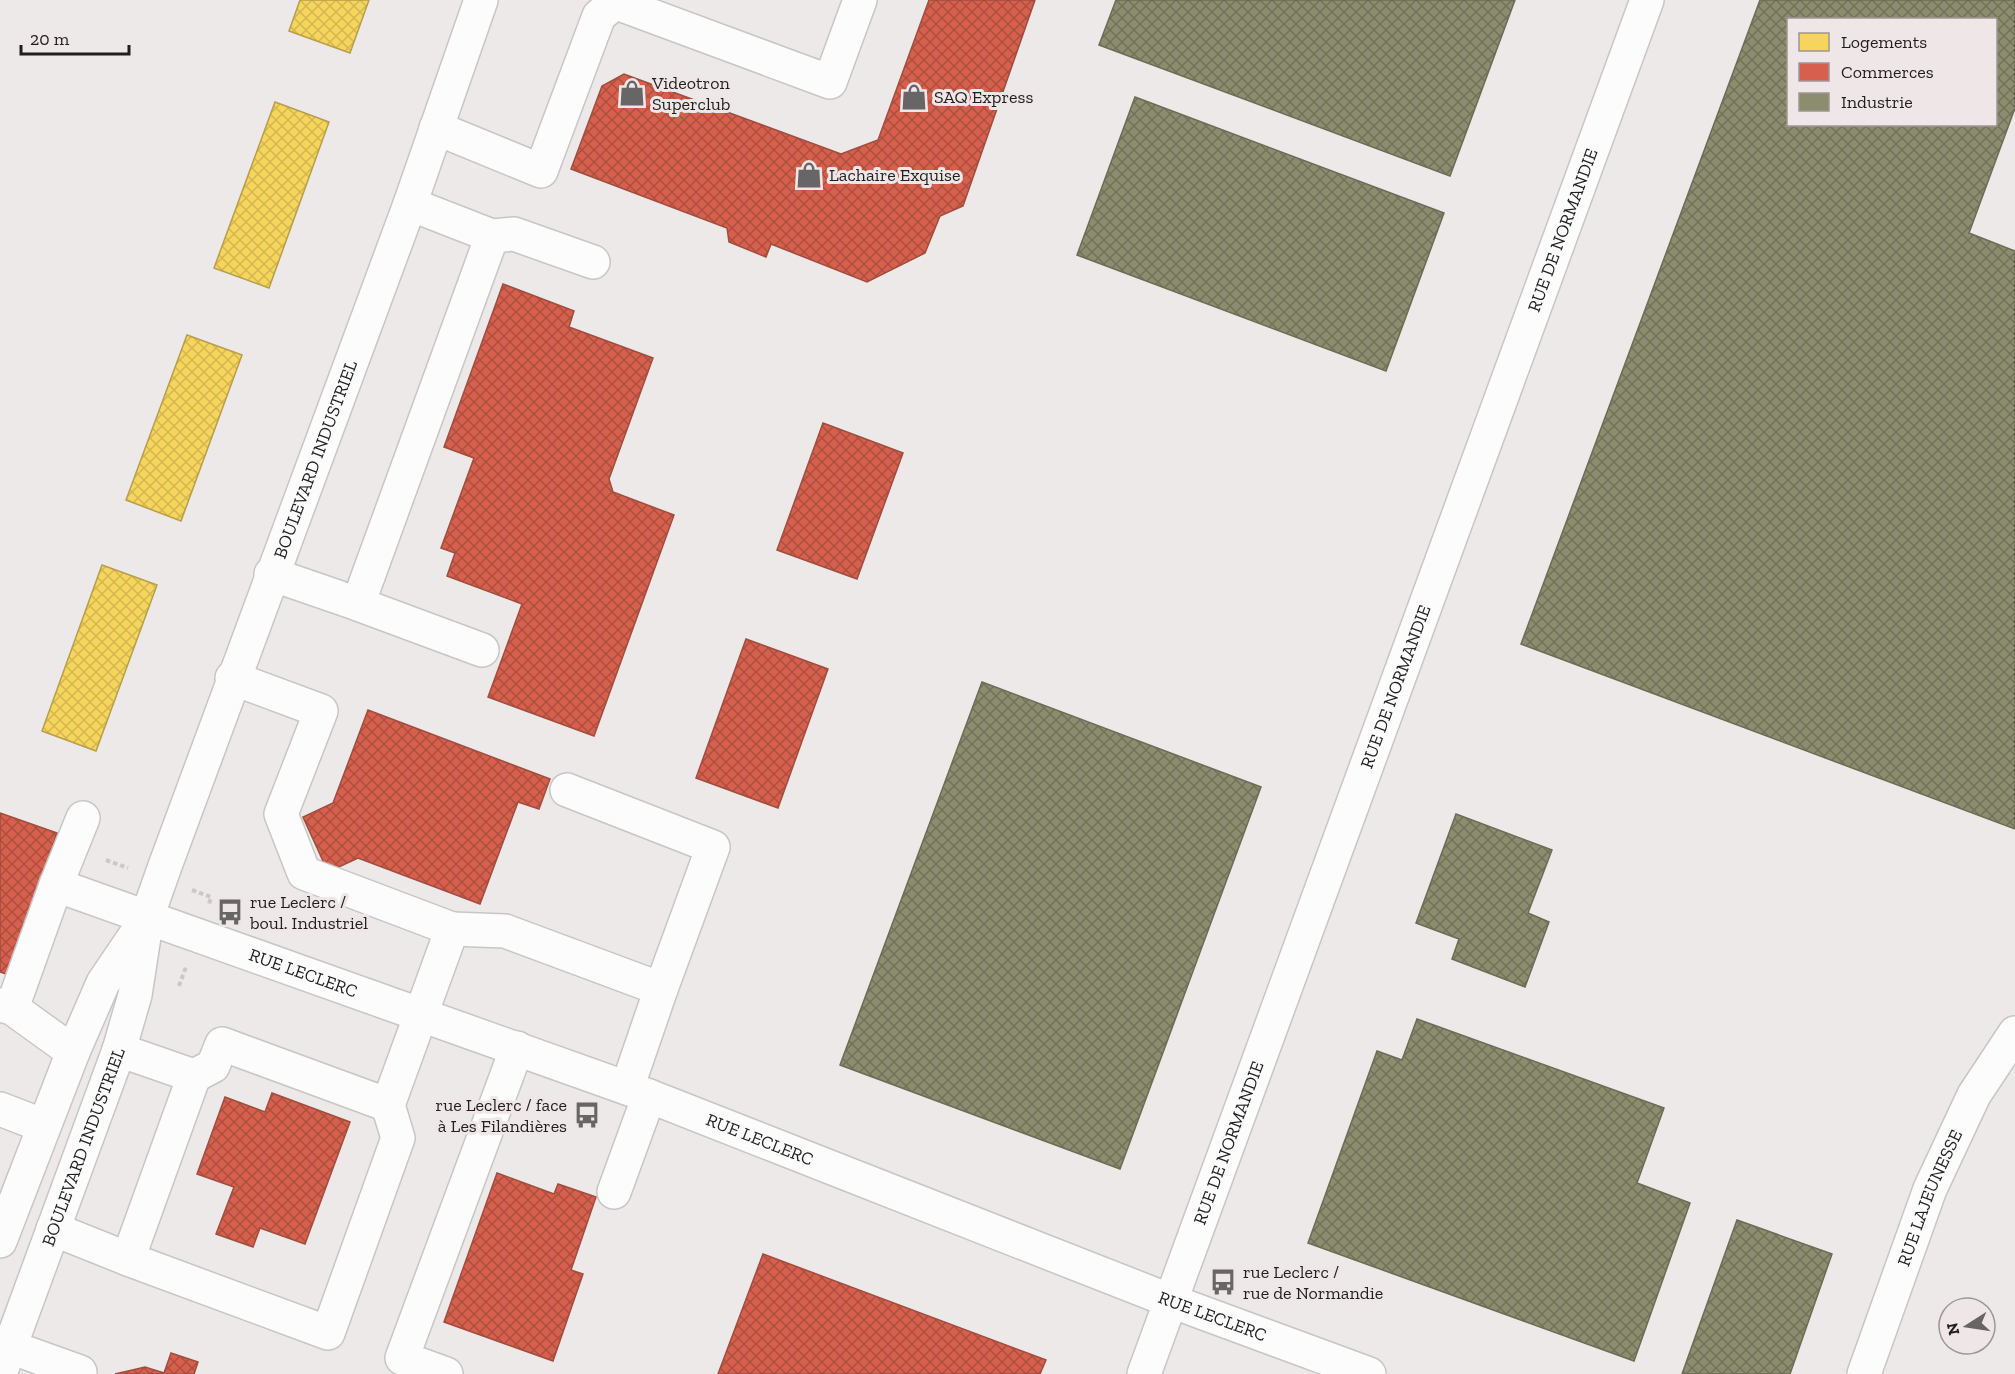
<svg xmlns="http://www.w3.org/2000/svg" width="2015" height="1374" viewBox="0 0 2015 1374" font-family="'Zilla Slab',serif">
  <defs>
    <pattern id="homes-cross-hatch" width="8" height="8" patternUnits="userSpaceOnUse" patternTransform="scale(1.5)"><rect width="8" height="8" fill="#f6d55c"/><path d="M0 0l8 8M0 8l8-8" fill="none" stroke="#d3b650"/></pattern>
    <pattern id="shops-cross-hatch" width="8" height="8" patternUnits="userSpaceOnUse" patternTransform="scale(1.5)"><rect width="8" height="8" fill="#d6604d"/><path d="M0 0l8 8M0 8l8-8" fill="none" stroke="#ad4f3f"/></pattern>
    <pattern id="industry-cross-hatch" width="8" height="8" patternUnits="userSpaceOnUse" patternTransform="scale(1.5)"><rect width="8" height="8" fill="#8c8c6e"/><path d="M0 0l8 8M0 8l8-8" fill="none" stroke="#72725a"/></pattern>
  </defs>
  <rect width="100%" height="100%" fill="#ede9e9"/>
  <g fill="url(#homes-cross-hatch)" stroke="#b69e4a" stroke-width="1.5">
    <path d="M300,0H369L350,53L289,31Z"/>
    <path d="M275,102L329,122L269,288L214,268Z"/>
    <path d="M187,335L242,355L181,521L126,500Z"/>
    <path d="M102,565L157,585L96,751L42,731Z"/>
  </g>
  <g fill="url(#shops-cross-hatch)" stroke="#a04c3f" stroke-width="1.5">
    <path d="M929,0H1035L963,206L940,216L925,253L867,282L771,244L766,257L729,242L727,228L571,169L602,86L624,74L841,154L878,140Z"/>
    <path d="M503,284L574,311L569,327L653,358L609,479L613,492L674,515L594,736L488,697L522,604L447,576L455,553L441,548L474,458L444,447Z"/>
    <path d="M823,423L903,453L857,579L777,550Z"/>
    <path d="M746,639L828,669L778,808L696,778Z"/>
    <path d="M368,710L550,779L539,809L518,802L480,904L358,858L328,872L303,817L333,803Z"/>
    <path d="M0,813L57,833L9,975L0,972Z"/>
    <path d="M272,1093L350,1122L305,1244L260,1228L253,1247L216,1234L234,1187L197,1174L225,1097L265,1112Z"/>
    <path d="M497,1173L554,1194L558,1184L596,1197L571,1270L583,1274L553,1361L444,1322Z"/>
    <path d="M763,1254L1046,1360L1040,1374H718Z"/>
    <path d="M171,1353L198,1362L194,1374H115L145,1367L164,1373Z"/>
  </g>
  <g fill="url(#industry-cross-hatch)" stroke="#6c6b56" stroke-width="1.5" fill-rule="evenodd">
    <path d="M1116,0H1515L1450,176L1099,45Z"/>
    <path d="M1760,0H2015V108L1969,233L2015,251V829L1521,644ZM1788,20H1996V124H1788Z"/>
    <path d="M1135,97L1444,213L1386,371L1077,255Z"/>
    <path d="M982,682L1261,787L1120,1169L840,1065Z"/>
    <path d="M1456,814L1552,850L1528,913L1549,922L1525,987L1452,959L1459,939L1416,923Z"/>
    <path d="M1417,1019L1664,1108L1637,1183L1690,1203L1634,1361L1308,1243L1377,1051L1402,1060Z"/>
    <path d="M1737,1220L1832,1254L1790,1374H1682Z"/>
  </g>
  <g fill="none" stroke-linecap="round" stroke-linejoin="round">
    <g stroke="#c9c5c6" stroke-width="36">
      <g id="minor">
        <path d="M617,3L830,82L860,0"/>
        <path d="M436,128L541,171L599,16L618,0"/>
        <path d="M410,204L492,236L514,234L593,262"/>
        <path d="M271,574L358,604L492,236"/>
        <path d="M358,604L482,650"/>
        <path d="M567,790L713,847L661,989"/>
        <path d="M56,885L83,818"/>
        <path d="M452,929L505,931L661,989L627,1088"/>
        <path d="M0,1005L12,1008L73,1052"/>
        <path id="s1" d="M12,1008L56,885L649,1096L1171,1301L1369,1374"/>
        <path d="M119,1050L194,1076L213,1066L222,1044L388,1105L452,929L304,873L281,814L321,711L232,678"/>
        <path d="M0,1109L44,1126"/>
        <path d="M614,1192L649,1096"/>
        <path d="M53,1229L128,1259L194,1076"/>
        <path d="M0,1241L73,1052L103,983L145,921"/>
        <path d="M128,1259L328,1333L398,1138L388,1105"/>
        <path d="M10,1347L80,1372L79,1374"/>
        <path id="s2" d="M0,1374L119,1050L135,995L147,917L165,866L410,204L481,0"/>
        <path d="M446,1374L402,1358L517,1048"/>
        <path id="s3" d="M1144,1374L1647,0"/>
        <path id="s4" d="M1864,1374L1930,1189L1974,1095L2015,1033"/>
      </g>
    </g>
    <g stroke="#cac8c8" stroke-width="4" stroke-dasharray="4.5 3" stroke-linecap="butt">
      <path d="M106,860L128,868"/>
      <path d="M192,890L211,897L209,904"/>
      <path d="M179,986L186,967"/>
    </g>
    <use href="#minor" stroke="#fcfcfc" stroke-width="33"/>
  </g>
  <defs>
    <g id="shop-bare" transform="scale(2.07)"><path d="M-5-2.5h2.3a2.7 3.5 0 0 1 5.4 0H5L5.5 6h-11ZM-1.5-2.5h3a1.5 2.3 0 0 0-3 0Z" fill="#686566" stroke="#efe7e7" stroke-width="2.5" paint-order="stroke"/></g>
    <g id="bus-bare" transform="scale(2.07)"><path d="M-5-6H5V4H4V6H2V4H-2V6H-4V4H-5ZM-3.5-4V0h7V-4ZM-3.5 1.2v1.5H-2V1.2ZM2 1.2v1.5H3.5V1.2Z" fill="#686566" stroke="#efe7e7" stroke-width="2.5" paint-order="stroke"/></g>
  </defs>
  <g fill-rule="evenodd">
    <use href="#shop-bare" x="632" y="93"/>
    <use href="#shop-bare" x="914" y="97"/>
    <use href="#shop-bare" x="809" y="175"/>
    <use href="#bus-bare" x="230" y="912"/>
    <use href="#bus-bare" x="587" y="1115"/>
    <use href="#bus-bare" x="1223" y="1282"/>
  </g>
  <g text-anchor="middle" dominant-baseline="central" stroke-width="6" stroke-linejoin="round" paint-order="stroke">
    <g font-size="18" fill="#211e1f" stroke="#efe7e7" text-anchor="start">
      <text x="652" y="83">Videotron<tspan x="652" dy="21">Superclub</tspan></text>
      <text x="934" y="97">SAQ Express</text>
      <text x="829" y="175">Lachaire Exquise</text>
      <text x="250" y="902">rue Leclerc /<tspan x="250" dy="21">boul. Industriel</tspan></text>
      <text x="567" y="1105" text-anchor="end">rue Leclerc / face<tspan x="567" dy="21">à Les Filandières</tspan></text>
      <text x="1243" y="1272">rue Leclerc /<tspan x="1243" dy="21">rue de Normandie</tspan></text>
    </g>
    <g font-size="18" fill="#211e1f" stroke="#efe7e7">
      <text stroke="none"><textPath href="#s3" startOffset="1218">RUE DE NORMANDIE</textPath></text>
      <text stroke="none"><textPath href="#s2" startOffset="969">BOULEVARD INDUSTRIEL</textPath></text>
      <text stroke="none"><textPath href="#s3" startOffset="732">RUE DE NORMANDIE</textPath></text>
      <text stroke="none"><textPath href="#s1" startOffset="393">RUE LECLERC</textPath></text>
      <text stroke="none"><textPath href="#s1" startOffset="879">RUE LECLERC</textPath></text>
      <text stroke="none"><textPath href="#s3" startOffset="246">RUE DE NORMANDIE</textPath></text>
      <text stroke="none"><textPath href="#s2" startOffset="242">BOULEVARD INDUSTRIEL</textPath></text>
      <text stroke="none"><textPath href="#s4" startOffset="188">RUE LAJEUNESSE</textPath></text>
      <text stroke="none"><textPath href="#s1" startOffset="1365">RUE LECLERC</textPath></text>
    </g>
  </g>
  <rect x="1787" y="18" width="210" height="108" fill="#efe7e7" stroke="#9d9797" stroke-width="1.5"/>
  <rect x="1799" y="33" width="30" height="18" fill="#f6d55c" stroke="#9d9797" stroke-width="1.5"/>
  <text x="1841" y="48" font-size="18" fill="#211e1f">Logements</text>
  <rect x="1799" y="63" width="30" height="18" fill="#d6604d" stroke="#9d9797" stroke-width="1.5"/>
  <text x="1841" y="78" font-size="18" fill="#211e1f">Commerces</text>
  <rect x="1799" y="93" width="30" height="18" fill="#8c8c6e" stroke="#9d9797" stroke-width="1.5"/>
  <text x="1841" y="108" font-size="18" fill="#211e1f">Industrie</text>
  <g transform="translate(1967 1326) rotate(258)"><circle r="28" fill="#efe7e7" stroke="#9d9797" stroke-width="1.5"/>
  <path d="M0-4.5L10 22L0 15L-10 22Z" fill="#686566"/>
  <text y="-9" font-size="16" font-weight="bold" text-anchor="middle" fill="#211e1f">N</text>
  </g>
  <path d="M21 45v9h108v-9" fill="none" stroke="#211e1f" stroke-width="3"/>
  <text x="30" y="45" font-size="18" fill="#211e1f" stroke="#efe7e7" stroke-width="4.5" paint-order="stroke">20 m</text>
</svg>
